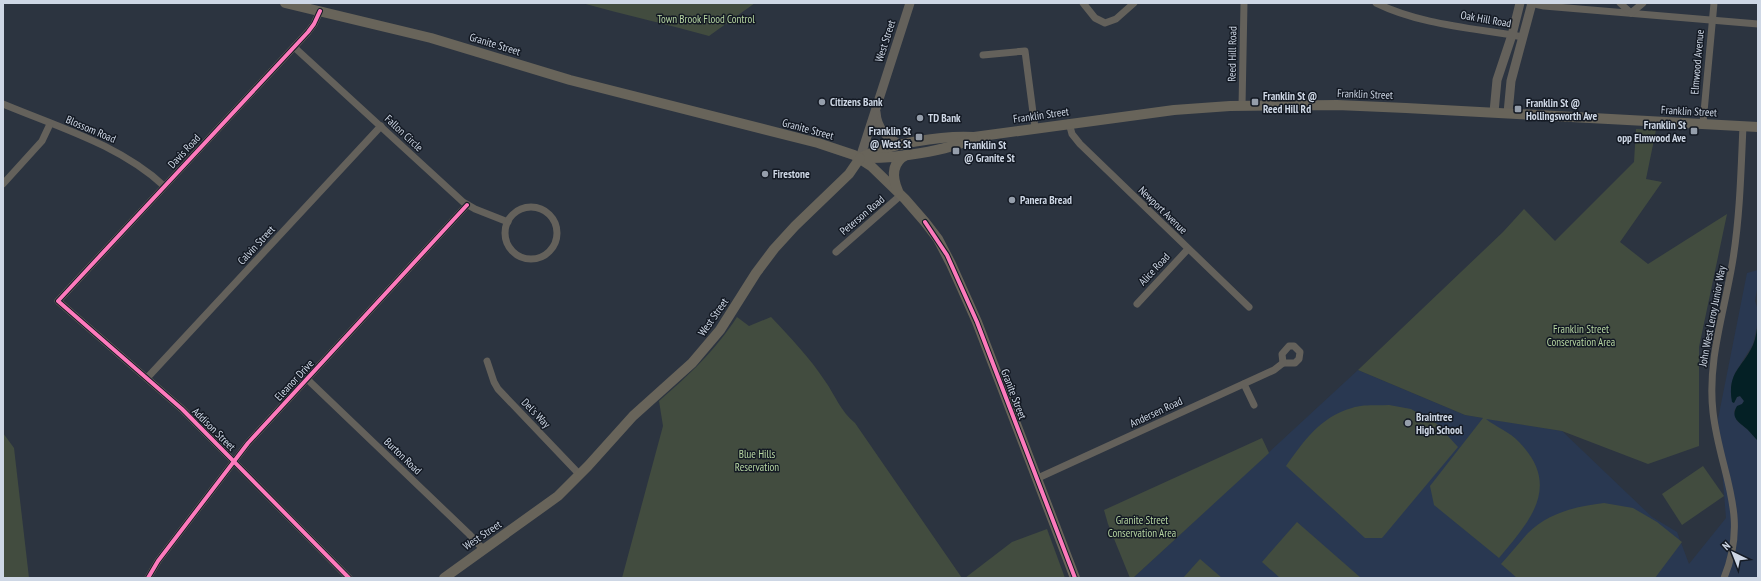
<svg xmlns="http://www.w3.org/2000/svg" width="1761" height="581" viewBox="0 0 1761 581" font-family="'PT Sans Narrow',sans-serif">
  <rect width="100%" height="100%" fill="#2c3440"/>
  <path fill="#293851" d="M1758,270V284L1755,301L1757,307L1758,321L1753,344L1735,373L1731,386L1732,399L1734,403L1737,397L1740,396L1744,401L1742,404L1736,408L1734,411L1737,421L1748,430L1758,441V578H1133L1358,370L1465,415L1562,431L1652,517L1677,532L1689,564L1726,518L1718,419L1747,273Z"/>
  <g fill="#424c3f">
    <path d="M582,3H755L709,36C667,24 624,15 582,3Z"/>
    <path d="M1636,129L1656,130L1646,179L1662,182L1620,242L1648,264L1727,214L1699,347V446L1648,464L1562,431L1486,419C1496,427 1510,432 1519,442C1562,486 1530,521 1499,558L1434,505L1430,486L1483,418L1465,415L1358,370L1503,232L1524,209L1555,241L1634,162Z"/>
    <path d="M737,317L749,326L771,317C790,337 810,358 825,381C835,395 841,412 855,423L962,578H622L663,426L659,401C690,374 714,352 737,317Z"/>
    <path d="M1389,405L1411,409L1437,424L1458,447L1382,538H1365L1286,466C1304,441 1320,417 1352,408C1363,404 1377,406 1389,405Z"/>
    <path d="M3,433L14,448L29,578H3Z"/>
    <path d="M1262,438L1269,453L1133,578H1130L1108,524L1104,510Z"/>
    <path d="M1703,466L1724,496L1682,525L1662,494Z"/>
    <path d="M1604,503L1633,508L1657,522L1682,542L1655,578H1517L1501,564C1510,554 1519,543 1528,533C1548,513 1577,506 1604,503Z"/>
    <path d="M1297,522L1361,578H1280L1262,562Z"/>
    <path d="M1047,529L1065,578H965L1012,542Z"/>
    <path d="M1200,559L1222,578H1183Z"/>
  </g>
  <path fill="#042025" d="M1758,321V441C1754,437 1751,433 1747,429C1739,422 1730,418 1737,406L1742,404L1744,401L1740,396L1737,397L1734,403L1732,402C1727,371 1742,369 1753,345C1756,338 1757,329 1758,321Z"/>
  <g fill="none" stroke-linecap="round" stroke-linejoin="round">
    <g stroke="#64615b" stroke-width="7">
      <path d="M1083,3L1095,18L1105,23L1116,19L1134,3"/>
      <path d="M1376,3C1421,25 1474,28 1523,37"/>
      <path d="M1530,3L1544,6L1758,24"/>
      <path d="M1620,3L1631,13"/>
      <path d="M320,11L314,24L308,32L58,301L182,409L349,578"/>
      <path d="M1631,13L1643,3"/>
      <path d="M294,47L463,202L475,209L508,222"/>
      <path d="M983,55L1025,51L1035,128"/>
      <path d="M3,104C58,127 120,145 164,186"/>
      <path d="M1242,106L1244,3"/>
      <path d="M1069,123L1072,134L1080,144L1249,307"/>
      <path d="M1703,123L1714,3"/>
      <path d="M3,184L42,141L50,124"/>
      <circle cx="531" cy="233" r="26"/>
      <path d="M836,252L901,195"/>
      <path d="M1137,304L1188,249"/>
      <path d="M1289,346H1294L1300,352L1299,359L1295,363H1283L1282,354Z"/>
      <path d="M487,361L494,382L498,389L580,475"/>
      <path d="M147,378L381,126"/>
      <path d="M307,379L469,534L483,549"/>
      <path d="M1244,384L1254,405"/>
      <path d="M1038,478L1274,370L1283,363"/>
      <path d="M148,578L158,561L248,443L467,205"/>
      <path d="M1724,578C1750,514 1720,474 1713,412C1707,360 1725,310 1733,259C1740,215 1741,170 1743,126"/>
    </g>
    <g stroke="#64615b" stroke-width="9">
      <path d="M876,112C877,129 887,138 901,145"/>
      <path d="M1494,112L1497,80L1512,35L1520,3"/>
      <path d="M1508,113L1511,81L1532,3"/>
      <path d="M860,158L910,3"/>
    </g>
    <g stroke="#68645a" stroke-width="10">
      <path d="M285,3L431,38L570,80L818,143L854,155L871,166L905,199L925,222L938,239L951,264L977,322L1075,578"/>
      <path d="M860,158C887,144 943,135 974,137L1174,110L1230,106L1337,105L1406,108L1758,127"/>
      <path d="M864,158C891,159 949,151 973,138"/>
      <path d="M898,191C892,177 891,163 906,155"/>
      <path d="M444,578L558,496L588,466L633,416L692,363L720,330L756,273L774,249L795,226L849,174L860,158"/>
    </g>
    <g stroke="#141a24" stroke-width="6">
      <g id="cycleway">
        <path d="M320,11L314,24L308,32L58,301L182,409L349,578"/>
        <path d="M925,222L947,255L977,322L1075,578"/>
        <path d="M148,578L158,561L248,443L467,205"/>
      </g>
    </g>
    <use href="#cycleway" stroke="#fd7abc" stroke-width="4"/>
  </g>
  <g fill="#959eab" stroke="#141a24" stroke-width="1.5">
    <circle cx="822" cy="102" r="4"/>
    <rect x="1251" y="98" width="8" height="8" rx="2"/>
    <rect x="1514" y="105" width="8" height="8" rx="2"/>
    <circle cx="920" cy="118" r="4"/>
    <rect x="1690" y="127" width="8" height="8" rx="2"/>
    <rect x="915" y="133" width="8" height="8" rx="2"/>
    <rect x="952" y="147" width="8" height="8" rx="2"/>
    <circle cx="765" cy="174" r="4"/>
    <circle cx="1012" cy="200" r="4"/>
    <circle cx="1408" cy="423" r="4"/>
  </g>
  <g text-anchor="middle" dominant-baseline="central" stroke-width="3" stroke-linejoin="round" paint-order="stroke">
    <g font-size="11" fill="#b6d5a1" stroke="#141a24">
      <text x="706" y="19">Town Brook Flood Control</text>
      <text x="1581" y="329">Franklin Street<tspan x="1581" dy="13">Conservation Area</tspan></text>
      <text x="757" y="454">Blue Hills<tspan x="757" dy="13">Reservation</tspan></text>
      <text x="1142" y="520">Granite Street<tspan x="1142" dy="13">Conservation Area</tspan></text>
    </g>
    <g font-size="11" fill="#ced7e5" stroke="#141a24">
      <text transform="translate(1486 19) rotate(10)">Oak Hill Road</text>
      <text transform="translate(885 41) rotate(-72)">West Street</text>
      <text transform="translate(495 44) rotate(17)">Granite Street</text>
      <text transform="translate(1232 54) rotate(-89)">Reed Hill Road</text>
      <text transform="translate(1697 62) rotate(-85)">Elmwood Avenue</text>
      <text transform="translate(1365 94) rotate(2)">Franklin Street</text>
      <text transform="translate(1689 111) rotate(3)">Franklin Street</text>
      <text transform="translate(1041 115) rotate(-8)">Franklin Street</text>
      <text transform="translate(91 129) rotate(23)">Blossom Road</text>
      <text transform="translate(808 129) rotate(15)">Granite Street</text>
      <text transform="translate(404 133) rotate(43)">Fallon Circle</text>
      <text transform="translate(184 151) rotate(-47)">Davis Road</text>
      <text transform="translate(1163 210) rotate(44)">Newport Avenue</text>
      <text transform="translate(862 215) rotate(-40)">Peterson Road</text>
      <text transform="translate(256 245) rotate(-47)">Calvin Street</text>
      <text transform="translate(1154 269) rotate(-47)">Alice Road</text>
      <text transform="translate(1712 316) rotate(-79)">John West Leroy Junior Way</text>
      <text transform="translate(713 317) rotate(-55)">West Street</text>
      <text transform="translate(294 380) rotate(-47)">Eleanor Drive</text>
      <text transform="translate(1014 394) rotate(69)">Granite Street</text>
      <text transform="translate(1156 412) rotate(-25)">Andersen Road</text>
      <text transform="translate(536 413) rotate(46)">Del's Way</text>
      <text transform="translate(214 429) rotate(45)">Addison Street</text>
      <text transform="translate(403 456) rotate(44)">Burton Road</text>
      <text transform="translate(482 535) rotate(-34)">West Street</text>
    </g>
    <g font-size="11" font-weight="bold" fill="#ced7e5" stroke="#141a24" text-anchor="start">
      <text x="1263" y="96">Franklin St @<tspan x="1263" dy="13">Reed Hill Rd</tspan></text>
      <text x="830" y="102">Citizens Bank</text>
      <text x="1526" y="103">Franklin St @<tspan x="1526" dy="13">Hollingsworth Ave</tspan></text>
      <text x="928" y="118">TD Bank</text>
      <text x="1686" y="125" text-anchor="end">Franklin St<tspan x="1686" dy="13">opp Elmwood Ave</tspan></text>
      <text x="911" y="131" text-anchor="end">Franklin St<tspan x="911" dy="13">@ West St</tspan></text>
      <text x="964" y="145">Franklin St<tspan x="964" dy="13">@ Granite St</tspan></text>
      <text x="773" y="174">Firestone</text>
      <text x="1020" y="200">Panera Bread</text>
      <text x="1416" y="417">Braintree<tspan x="1416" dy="13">High School</tspan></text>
    </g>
  </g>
  <rect width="1761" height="581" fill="none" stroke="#ced7e5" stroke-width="8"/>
  <g transform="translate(1733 553) rotate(317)" stroke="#141a24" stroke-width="3" paint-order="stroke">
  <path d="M0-3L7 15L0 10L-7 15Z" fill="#ced7e5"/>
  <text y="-6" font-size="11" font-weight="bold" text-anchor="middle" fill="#ced7e5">N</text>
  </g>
</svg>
